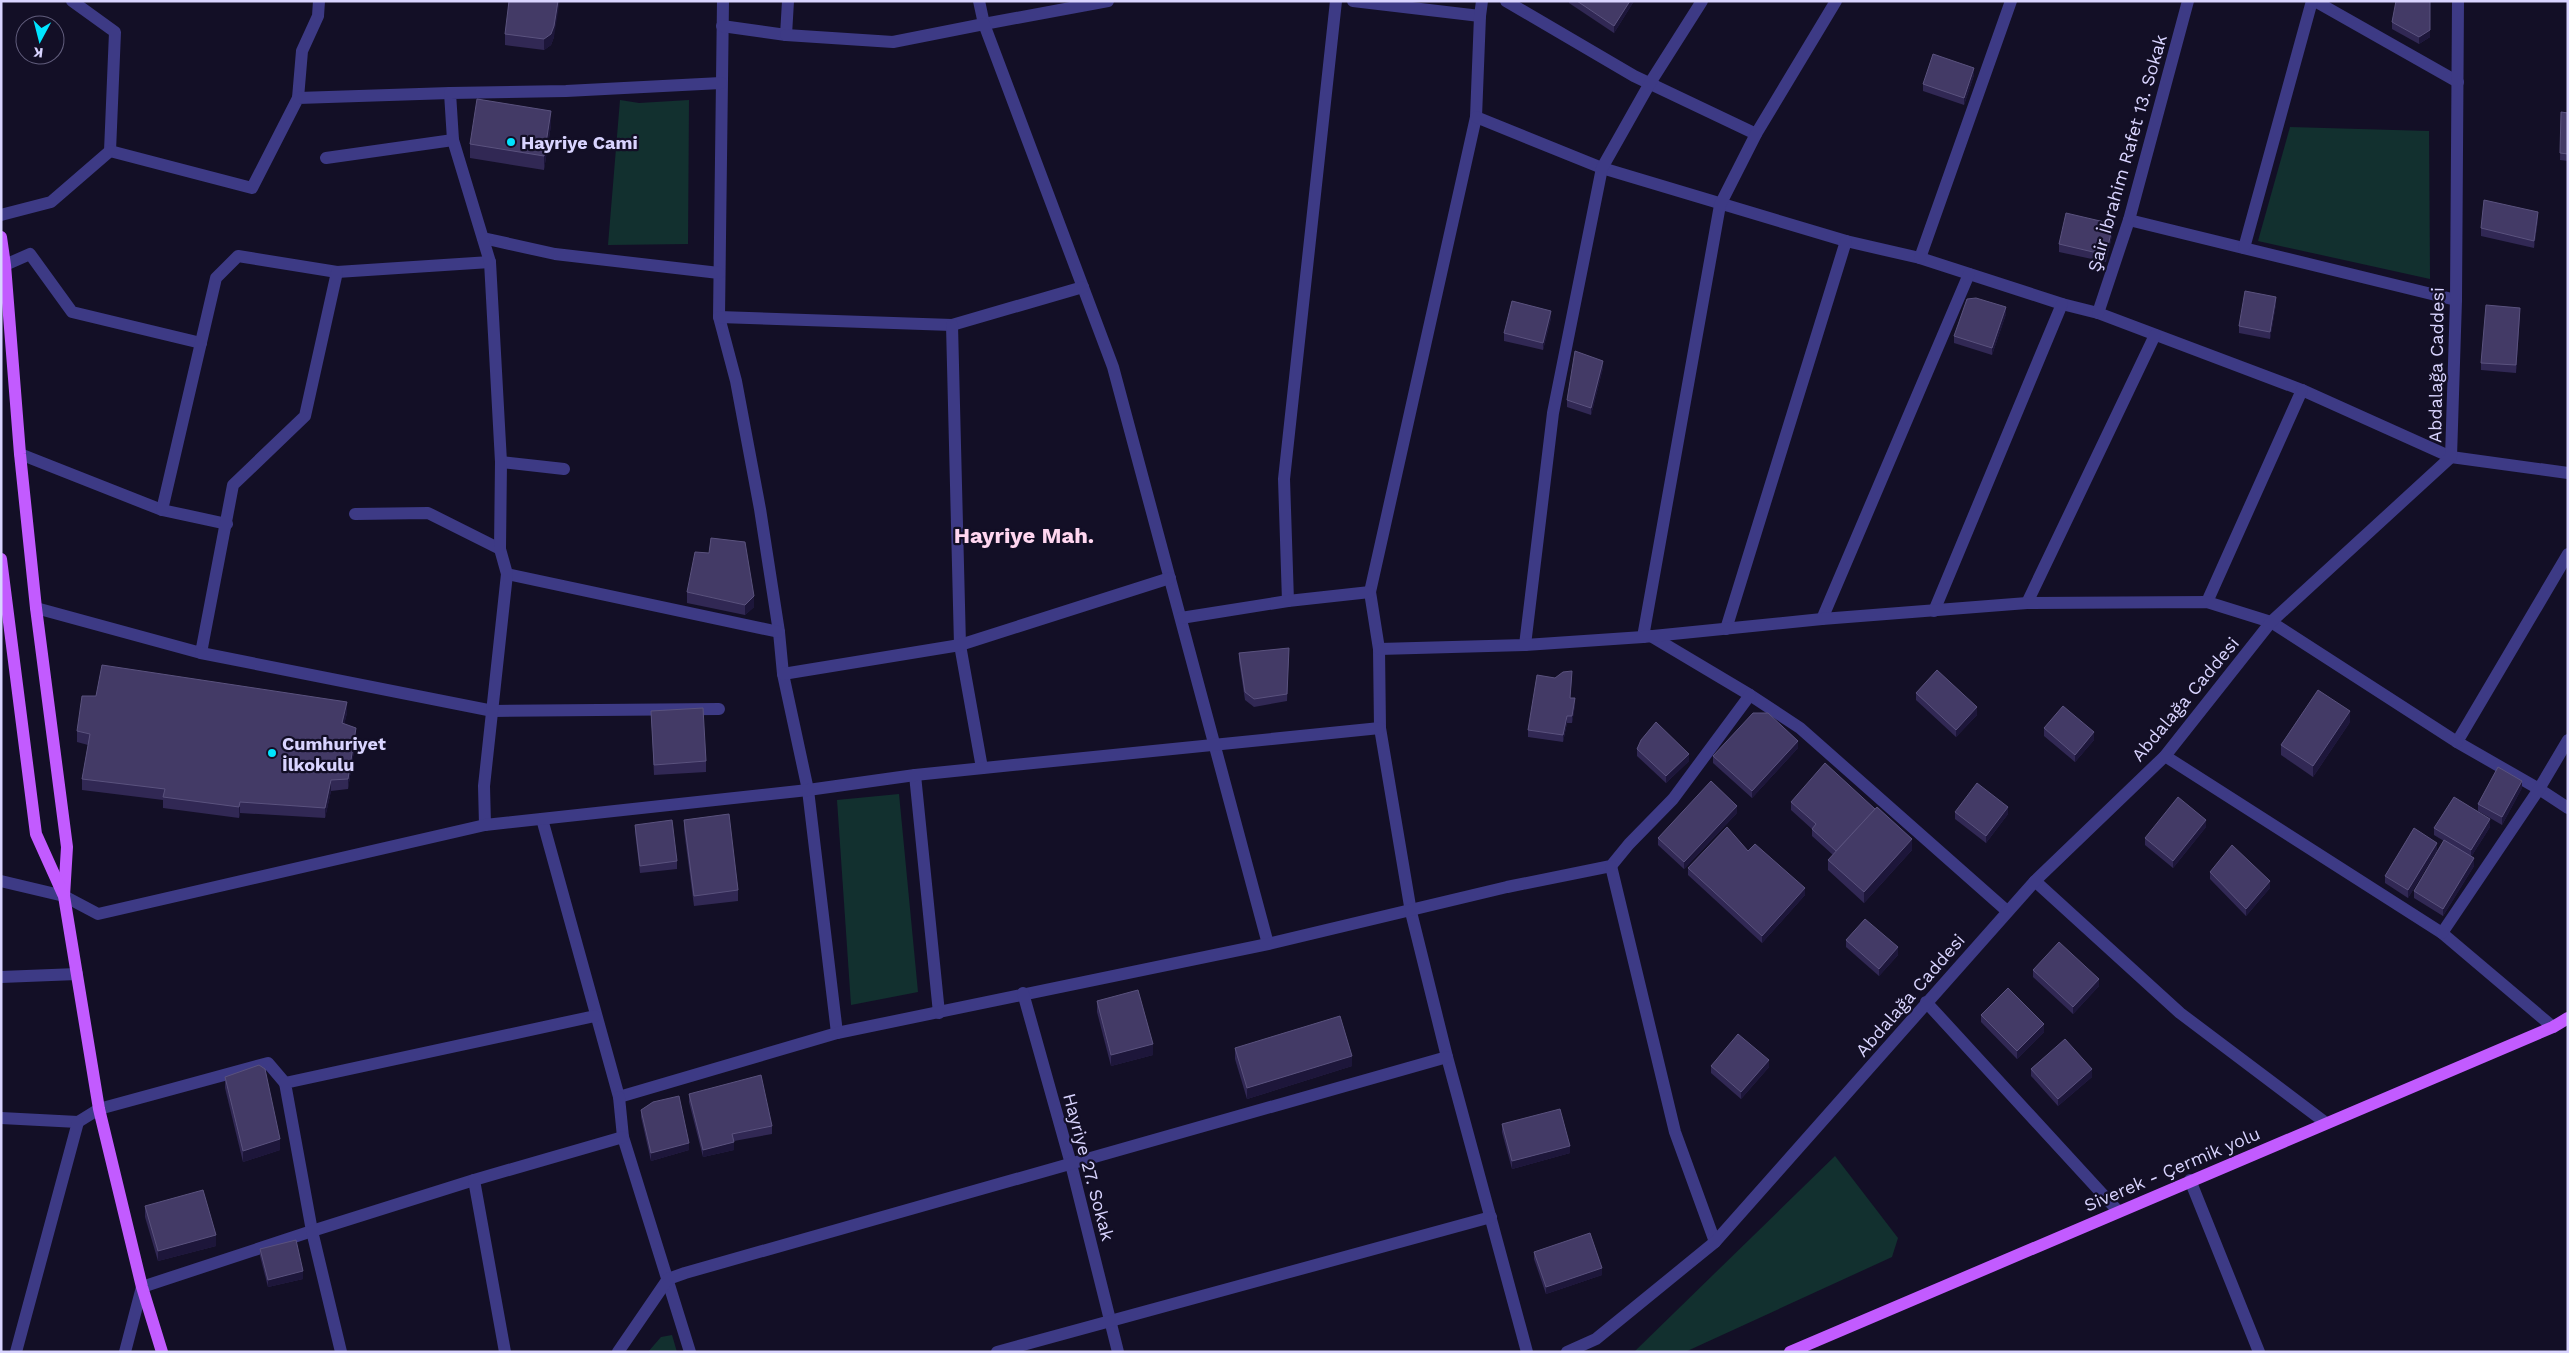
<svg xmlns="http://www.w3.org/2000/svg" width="2569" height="1353" viewBox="0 0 2569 1353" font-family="'Work Sans',sans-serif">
  <rect width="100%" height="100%" fill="#130f26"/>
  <g fill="#12302f">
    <path d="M620,100L639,103L689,100L688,244L608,245Z"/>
    <path d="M2290,127L2429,131L2430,279L2258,241Z"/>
    <path d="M899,794L918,992L851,1005L837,800Z"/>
    <path d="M1835,1156L1898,1238L1892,1257L1685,1352H1634Z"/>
    <path d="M672,1335L677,1352H648L661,1337Z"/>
  </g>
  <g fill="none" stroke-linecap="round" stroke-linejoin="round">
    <g stroke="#3d3a85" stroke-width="12">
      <path d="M72,1L115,32L110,151"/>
      <path d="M723,1L719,317L736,381L760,509L779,632L783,674L808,790L837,1033"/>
      <path d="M979,1L984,24L1108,1"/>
      <path d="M1353,1L1480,16"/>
      <path d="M1482,1L1480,16L1476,117L1370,592L1379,649L1380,728L1411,912L1447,1057L1527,1352"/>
      <path d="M1506,1L1634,76L1756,134"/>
      <path d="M2315,1L2458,82"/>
      <path d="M722,26L786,35L788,1"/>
      <path d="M786,35L893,42L984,24L1113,367L1268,944"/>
      <path d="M298,98L302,51L318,16L319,1"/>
      <path d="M1476,117L1602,168L1846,241L1920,258L2062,304L2098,313L2302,390L2451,457L2568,473"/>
      <path d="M326,158L453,140"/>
      <path d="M1,215L51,202L110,151L252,188L298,98L450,93"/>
      <path d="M2129,220L2456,300"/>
      <path d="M483,238L555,254L719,273"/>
      <path d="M2244,248L2312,1"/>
      <path d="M1920,258L2011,1"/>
      <path d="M5,265L30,254L72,312L201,343"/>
      <path d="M2098,313L2129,220L2188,1"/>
      <path d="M719,317L952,325L1083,287"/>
      <path d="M952,325L960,645L982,768"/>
      <path d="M20,454L162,510L227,524"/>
      <path d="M501,462L564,469"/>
      <path d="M162,510L216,278L238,256L337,272L490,262"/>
      <path d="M355,514L428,513L500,549"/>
      <path d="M2568,554L2457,742L2539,789L2568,808"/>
      <path d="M507,574L779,632"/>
      <path d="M1288,601L1284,479L1336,1"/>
      <path d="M2207,602L2302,390"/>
      <path d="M2027,603L2155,335"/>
      <path d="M36,608L201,653L233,485L305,416L337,272"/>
      <path d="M1934,611L2062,304"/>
      <path d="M1181,618L1288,601L1370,592"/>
      <path d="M1822,619L1969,274"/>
      <path d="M1726,629L1846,241"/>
      <path d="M1651,636L1750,695L1800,728L2007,911"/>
      <path d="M1643,637L1720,205L1756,134L1836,1"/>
      <path d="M1525,645L1553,413L1602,168L1650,83L1702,1"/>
      <path d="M1379,649L1525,645L1643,637L1822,619L2027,603L2207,602L2271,622L2457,742"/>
      <path d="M201,653L493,711L719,709"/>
      <path d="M783,674L960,645L1170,578"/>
      <path d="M2165,756L2442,933L2553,1027"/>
      <path d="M915,775L939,1013"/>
      <path d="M542,819L619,1097L837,1033L1268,944L1507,887L1611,866L1629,844L1673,799L1750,695"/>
      <path d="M485,825L484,786L507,574L500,549L501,462L490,262L453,140L450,93L566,91L721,83"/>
      <path d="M1611,866L1675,1132L1715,1242"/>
      <path d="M1,881L64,896L98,914L485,825L808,790L915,775L1380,728"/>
      <path d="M2035,881L2180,1013L2326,1123"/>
      <path d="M2442,933L2539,789L2568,740"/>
      <path d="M1,977L77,974"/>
      <path d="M1023,993L1071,1164L1118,1352"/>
      <path d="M1926,1002L2118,1211"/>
      <path d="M619,1097L623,1137L690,1352"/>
      <path d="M1,1118L78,1122L99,1109L268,1063L285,1083"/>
      <path d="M2190,1180L2259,1352"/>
      <path d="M16,1352L78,1122"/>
      <path d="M125,1352L142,1287L312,1231L285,1083L595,1016"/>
      <path d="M341,1352L312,1231L474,1180"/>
      <path d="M505,1352L474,1180L623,1137"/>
      <path d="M618,1352L668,1279L685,1273L1447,1057"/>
      <path d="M997,1352L1491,1217"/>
      <path d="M1567,1352L1596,1339L1715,1242L2035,881L2165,756L2271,622L2451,457L2456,300L2458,1"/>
    </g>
    <g stroke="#c25bff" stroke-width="12">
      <path d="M1,237L5,265L20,454L36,608L67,847L64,896L99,1109L142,1287L162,1352"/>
      <path d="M1,559L36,834L63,894"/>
      <path d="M1790,1352L2553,1027L2568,1018"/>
    </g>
  </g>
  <g fill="#312854">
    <path d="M1569,1H1634L1614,33L1569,3Z"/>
    <path d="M2392,22L2430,37L2419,44L2392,29Z"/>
    <path d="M505,34L554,37L551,45L544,50L505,45Z"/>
    <path d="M1974,75L1964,105L1923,91V84Z"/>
    <path d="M2561,112L2568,113V161L2560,160Z"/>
    <path d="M551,125L544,170L470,158V144Z"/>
    <path d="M2538,219L2534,248L2481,236V228Z"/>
    <path d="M2113,231L2106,262L2059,252V244Z"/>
    <path d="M2276,304L2270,339L2239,333V326Z"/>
    <path d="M2006,314L1992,355L1954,343V336Z"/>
    <path d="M2520,315L2516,373L2481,370V363Z"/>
    <path d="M1551,318L1543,350L1504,341V333Z"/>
    <path d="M1603,368L1591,415L1567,407V400Z"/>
    <path d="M687,592L754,607L745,615L687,603Z"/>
    <path d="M1289,648L1287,701L1254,707L1245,700L1239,661V653Z"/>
    <path d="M1555,678L1572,679L1570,698L1575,705L1572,723H1567L1563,742L1528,737V730Z"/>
    <path d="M1916,693L1977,715L1956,737L1916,700Z"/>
    <path d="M651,711L706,761V772L654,775Z"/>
    <path d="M347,713L344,724L356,738L348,789L331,791L325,818L240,813L239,818L163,808V800L82,790V779L88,745L77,742V731Z"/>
    <path d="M2350,722L2313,777L2281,755V745Z"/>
    <path d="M2044,728L2094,740L2075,762L2044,736Z"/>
    <path d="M1798,748L1752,798L1713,763V756Z"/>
    <path d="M1637,749L1689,761L1666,783L1637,756Z"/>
    <path d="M2522,788L2502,825L2478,811V804Z"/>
    <path d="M1791,802L1912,850L1864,903L1828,870V860L1833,855L1812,836V829L1791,810Z"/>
    <path d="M1955,812L2008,814L1986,843L1955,819Z"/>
    <path d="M1737,813L1684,869L1658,845V838Z"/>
    <path d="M684,820L738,890V901L694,906L684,830Z"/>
    <path d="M635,825L677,861V869L640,873L635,832Z"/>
    <path d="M2206,827L2173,868L2145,845V838Z"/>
    <path d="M2490,827L2471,857L2474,866L2443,916L2414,898V891L2444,841L2434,835V828Z"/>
    <path d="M2437,850L2408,898L2385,883V876Z"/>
    <path d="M1748,851L1805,895L1762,943L1688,875V868Z"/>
    <path d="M2210,872L2270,888L2246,916L2210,879Z"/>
    <path d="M1846,940L1898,955L1879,976L1846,947Z"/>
    <path d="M2033,970L2099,986L2073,1014L2033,977Z"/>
    <path d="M1097,1001L1153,1055L1111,1066L1097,1012Z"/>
    <path d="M1981,1015L2044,1032L2017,1059L1981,1022Z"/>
    <path d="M1235,1048L1352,1066L1247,1099L1235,1059Z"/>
    <path d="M1711,1066L1769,1067L1741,1099L1711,1073Z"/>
    <path d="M2031,1069L2092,1077L2058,1106L2031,1076Z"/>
    <path d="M225,1077L280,1150L243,1162L225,1088Z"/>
    <path d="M689,1094L772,1126V1134L734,1141V1150L703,1157L689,1102Z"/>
    <path d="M641,1110L689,1150L651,1161L641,1117Z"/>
    <path d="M1502,1124L1570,1153L1512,1169L1502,1132Z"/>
    <path d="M145,1206L216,1246L158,1261L145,1217Z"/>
    <path d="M260,1249L303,1279L268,1287L260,1256Z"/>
    <path d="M1534,1252L1602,1275L1546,1294L1534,1259Z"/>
  </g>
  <g fill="#1d163a">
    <path d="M558,1H560L554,37L551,45L544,50V39Z"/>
    <path d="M1630,1H1634L1614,33V26Z"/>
    <path d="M2430,30V37L2419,44V37Z"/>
    <path d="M1974,68V75L1964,105V98Z"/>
    <path d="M551,111V125L544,170V156Z"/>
    <path d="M2538,212V219L2534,248V241Z"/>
    <path d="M2113,224V231L2106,262V255Z"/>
    <path d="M2276,297V304L2270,339V332Z"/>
    <path d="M2006,307V314L1992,355V348Z"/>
    <path d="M2520,308V315L2516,373V365Z"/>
    <path d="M1551,311V318L1543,350V343Z"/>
    <path d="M1603,361V368L1591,415V408Z"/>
    <path d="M754,596V607L745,615V605Z"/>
    <path d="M1575,698V705L1572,723V716Z"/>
    <path d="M347,702V713L342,734V723Z"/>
    <path d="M1977,707V715L1956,737V730Z"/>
    <path d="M2350,711V722L2313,777V766Z"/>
    <path d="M1567,716V723L1563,742V735Z"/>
    <path d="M356,728V738L348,789V779Z"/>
    <path d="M2094,732V740L2075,762V755Z"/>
    <path d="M1798,741V748L1752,798V791Z"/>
    <path d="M1689,754V761L1666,783V776Z"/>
    <path d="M331,780V791L325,818V808Z"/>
    <path d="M2522,781V788L2502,825V817Z"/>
    <path d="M240,802V813L239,818V807Z"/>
    <path d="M1737,806V813L1684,869V862Z"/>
    <path d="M2008,807V814L1986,843V836Z"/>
    <path d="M2490,819V827L2471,857V850Z"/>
    <path d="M2206,820V827L2173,868V861Z"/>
    <path d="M1912,839V850L1864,903V892Z"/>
    <path d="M2437,843V850L2408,898V890Z"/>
    <path d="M2474,858V866L2443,916V909Z"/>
    <path d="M2270,881V888L2246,916V909Z"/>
    <path d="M1805,888V895L1762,943V936Z"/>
    <path d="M1898,947V955L1879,976V969Z"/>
    <path d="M2099,979V986L2073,1014V1007Z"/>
    <path d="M2044,1024V1032L2017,1059V1051Z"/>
    <path d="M1153,1044V1055L1111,1066V1055Z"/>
    <path d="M1352,1056V1066L1247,1099V1088Z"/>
    <path d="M1769,1060V1067L1741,1099V1092Z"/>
    <path d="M2092,1069V1077L2058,1106V1099Z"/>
    <path d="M280,1139V1150L243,1162V1151Z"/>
    <path d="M734,1142V1150L703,1157V1150Z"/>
    <path d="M689,1143V1150L651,1161V1153Z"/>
    <path d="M1570,1146V1153L1512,1169V1161Z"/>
    <path d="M216,1235V1246L158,1261V1251Z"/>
    <path d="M1602,1268V1275L1546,1294V1287Z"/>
    <path d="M303,1271V1279L268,1287V1280Z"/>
  </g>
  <g fill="#433a66" stroke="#5a527e">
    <path d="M509,1H558L554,26L551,34L544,39L505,34Z"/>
    <path d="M1577,1H1630L1614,26Z"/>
    <path d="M2396,1H2430V30L2419,37L2392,22Z"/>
    <path d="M1933,54L1974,68L1964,98L1923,84Z"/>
    <path d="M477,99L551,111L544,156L470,144Z"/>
    <path d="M2561,112L2568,113V154L2560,153Z"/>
    <path d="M2484,200L2538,212L2534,241L2481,228Z"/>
    <path d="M2066,213L2113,224L2106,255L2059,244Z"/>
    <path d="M2245,291L2276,297L2270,332L2239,326Z"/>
    <path d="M1976,298L2006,307L1992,348L1954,336L1967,299Z"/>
    <path d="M1512,301L1551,311L1543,343L1504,333Z"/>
    <path d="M2486,305L2520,308L2516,365L2481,363Z"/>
    <path d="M1575,351L1603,361L1591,408L1567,400Z"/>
    <path d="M711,538L745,542L754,596L745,605L687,592L695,552L709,553Z"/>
    <path d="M1289,648L1287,694L1254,699L1245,692L1239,653Z"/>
    <path d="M102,665L347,702L342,723L356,728L348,779L331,780L325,808L240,802L239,807L163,797L165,789L82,779L90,734L77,731L82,696H96Z"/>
    <path d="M1937,670L1977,707L1956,730L1916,693Z"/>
    <path d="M1572,671L1570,698H1575L1572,716H1567L1563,735L1528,730L1537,675L1555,678L1563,672Z"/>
    <path d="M2318,690L2350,711L2313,766L2281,745Z"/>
    <path d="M2063,706L2094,732L2075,755L2044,728Z"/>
    <path d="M703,708L706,761L654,765L651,711Z"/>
    <path d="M1753,713H1768L1798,741L1752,791L1713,756Z"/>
    <path d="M1656,722L1689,754L1666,776L1637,749L1641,740Z"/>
    <path d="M1825,763L1875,809L1836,851L1812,829L1816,824L1791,802Z"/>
    <path d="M2498,767L2522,781L2502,817L2478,804Z"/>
    <path d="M1711,781L1737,806L1684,862L1658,838Z"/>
    <path d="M1977,783L2008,807L1986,836L1955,812Z"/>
    <path d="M2178,797L2206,820L2173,861L2145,838Z"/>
    <path d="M2454,797L2490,819L2471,850L2434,828Z"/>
    <path d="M1877,807L1912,839L1864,892L1828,860Z"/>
    <path d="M729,814L738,890L694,896L684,820Z"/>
    <path d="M672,820L677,861L640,866L635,825Z"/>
    <path d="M1727,827L1748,851L1755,844L1805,888L1762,936L1688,868Z"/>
    <path d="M2414,828L2437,843L2408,890L2385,876Z"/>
    <path d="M2444,840L2474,858L2443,909L2414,891Z"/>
    <path d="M2232,845L2270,881L2246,909L2210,872Z"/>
    <path d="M1865,919L1898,947L1879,969L1846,940Z"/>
    <path d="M2059,942L2099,979L2073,1007L2033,970Z"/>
    <path d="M2008,988L2044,1024L2017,1051L1981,1015Z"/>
    <path d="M1138,990L1153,1044L1111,1055L1097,1001Z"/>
    <path d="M1340,1016L1352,1056L1247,1088L1235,1048Z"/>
    <path d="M1738,1034L1769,1060L1741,1092L1711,1066Z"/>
    <path d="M2065,1039L2092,1069L2058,1099L2031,1069Z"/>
    <path d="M259,1065L265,1069L280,1139L243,1151L225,1077Z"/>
    <path d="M761,1075L772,1126L732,1134L734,1142L703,1150L689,1094Z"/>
    <path d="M679,1096L689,1143L651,1153L641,1110L653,1102Z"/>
    <path d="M1560,1109L1570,1146L1512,1161L1502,1124Z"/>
    <path d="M203,1190L216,1235L158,1251L145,1206Z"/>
    <path d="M1590,1233L1602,1268L1546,1287L1534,1252Z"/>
    <path d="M296,1240L303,1271L268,1280L260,1249Z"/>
  </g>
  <g fill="#00e5ff" stroke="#130f26" stroke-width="2">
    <circle cx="511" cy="142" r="5"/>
    <circle cx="272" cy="753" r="5"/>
  </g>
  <g text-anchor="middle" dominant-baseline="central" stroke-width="4.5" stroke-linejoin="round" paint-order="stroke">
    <g font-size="18" font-weight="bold" fill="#d9d4ff" stroke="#130f26" text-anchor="start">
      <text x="521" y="142">Hayriye Cami</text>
      <text x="282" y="743">Cumhuriyet<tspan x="282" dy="21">İlkokulu</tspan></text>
    </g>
    <g font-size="18" fill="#d9d4ff" stroke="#130f26">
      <text transform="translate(2127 153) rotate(-74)">Şair İbrahim Rafet 13. Sokak</text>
      <text transform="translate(2436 365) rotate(-89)">Abdalağa Caddesi</text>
      <text transform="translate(2185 699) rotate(-50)">Abdalağa Caddesi</text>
      <text transform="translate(1910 995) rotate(-49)">Abdalağa Caddesi</text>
      <text transform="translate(1089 1167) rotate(75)">Hayriye 27. Sokak</text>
      <text transform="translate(2172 1169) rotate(-23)">Siverek - Çermik yolu</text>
    </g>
    <g font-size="22" font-weight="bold" fill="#ffd6f0" stroke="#130f26">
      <text x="1024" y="535">Hayriye Mah.</text>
    </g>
  </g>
  <rect width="2569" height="1353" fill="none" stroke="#d9d4ff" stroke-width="5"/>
  <g transform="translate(40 40) rotate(187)"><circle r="24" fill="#130f26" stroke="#625e7d"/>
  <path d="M0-4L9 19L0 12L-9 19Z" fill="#00e5ff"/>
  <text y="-8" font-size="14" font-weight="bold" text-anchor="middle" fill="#d9d4ff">K</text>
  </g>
</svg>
